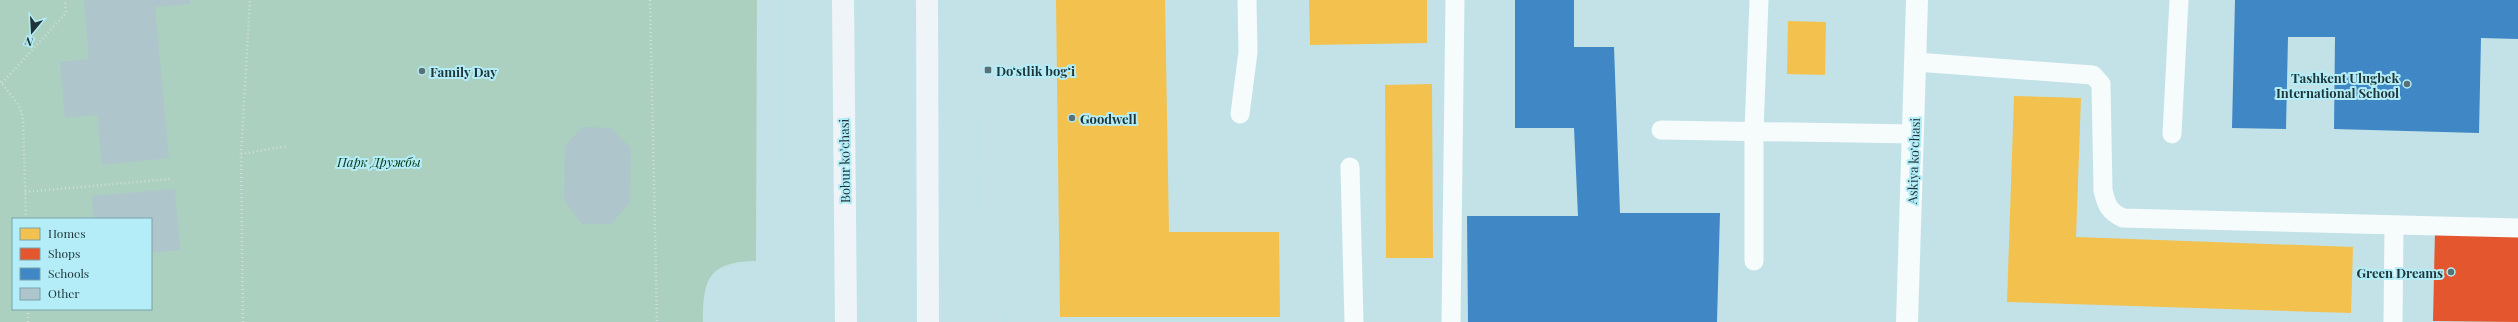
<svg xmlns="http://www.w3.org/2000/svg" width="2518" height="322" viewBox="0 0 2518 322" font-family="'Playfair Display',serif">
  <rect width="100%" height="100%" fill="#c3e2e8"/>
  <path fill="#abd0bf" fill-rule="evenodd" d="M0,0H757L756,261C709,262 703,278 703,322H0ZM13,219H151V309H13Z"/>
  <g fill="#f2c14e">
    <path d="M1056,0H1165L1169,232H1279L1280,317H1060Z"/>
    <path d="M1309,0H1427V43L1310,45Z"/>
    <path d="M1788,21L1826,22L1825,75L1787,74Z"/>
    <path d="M1432,84L1433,258H1386L1385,85Z"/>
    <path d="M2014,96L2081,98L2076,237L2353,247L2351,313L2007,302Z"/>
  </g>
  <path fill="#e4572e" d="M2435,230L2518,231V322L2433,321Z"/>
  <g fill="#3f88c5">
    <path d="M1515,0H1574V47H1614L1620,213H1720L1717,322H1468L1467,216H1578L1574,128H1515Z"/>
    <path d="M2235,0H2518V39L2481,38L2479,133L2334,129L2335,37H2288L2286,129L2232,128Z"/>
  </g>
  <g fill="#aec5cc">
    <path d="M84,0H190L191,4L155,7L169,158L102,165L97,115L65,118L60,62L89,59Z"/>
    <path d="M582,127L611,128L631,148L630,202L611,224H582L564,200L565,147Z"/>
    <path d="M175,189L180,250L151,253V219H94L92,196Z"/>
  </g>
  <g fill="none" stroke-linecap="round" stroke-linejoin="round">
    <g stroke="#d3dde0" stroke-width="2.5" stroke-dasharray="1 3" stroke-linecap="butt">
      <path d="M650,0L657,322"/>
      <path d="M769,0L772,322"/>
      <path d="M987,0L992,322"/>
      <path d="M0,81L18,104L23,117L26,219"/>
      <path d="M2,83L66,13L65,0"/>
      <path d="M241,154L288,146"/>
      <path d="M25,192L170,179"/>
      <path d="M28,309V322"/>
      <path d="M243,322L241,154L250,0"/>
    </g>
    <g stroke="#f6fbfc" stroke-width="19">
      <path d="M1916,62L2093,75L2101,84L2103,190C2106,204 2109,212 2123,218L2518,228"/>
      <path d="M1240,114L1248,52L1247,0"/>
      <path d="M1661,130L1914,134"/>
      <path d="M2172,134L2179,0"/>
      <path d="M1350,167L1354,322"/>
      <path d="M1754,261V131L1759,0"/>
      <path d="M1451,322L1455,0"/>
      <path d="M2393,322L2394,226"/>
    </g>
    <path stroke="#f6fbfc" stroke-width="22" d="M1907,322L1917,0"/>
    <g stroke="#eef4f8" stroke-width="22">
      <path d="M843,0L846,322"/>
      <path d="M927,0L928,322"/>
    </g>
  </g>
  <g fill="#577176" stroke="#b4edf7" stroke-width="1.5">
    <rect x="984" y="66" width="8" height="8" rx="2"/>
    <circle cx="422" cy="71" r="4"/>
    <circle cx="2407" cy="84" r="4"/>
    <circle cx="1072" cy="118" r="4"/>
    <circle cx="2451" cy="272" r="4"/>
  </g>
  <g text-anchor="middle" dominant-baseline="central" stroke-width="4" stroke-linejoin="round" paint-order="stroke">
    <g font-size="13" font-weight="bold" fill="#1d3438" stroke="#b4edf7" text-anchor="start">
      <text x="996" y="70">Doʻstlik bogʻi</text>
      <text x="430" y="71">Family Day</text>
      <text x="2399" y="77" text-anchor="end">Tashkent Ulugbek<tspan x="2399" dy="15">International School</tspan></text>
      <text x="1080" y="118">Goodwell</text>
      <text x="2443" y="272" text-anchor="end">Green Dreams</text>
    </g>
    <g font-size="13" font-style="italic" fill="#043817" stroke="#b4edf7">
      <text x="379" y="161">Парк Дружбы</text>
    </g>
    <g font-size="13" fill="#1d3438" stroke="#b4edf7">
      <text transform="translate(844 161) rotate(-91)">Bobur ko'chasi</text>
      <text transform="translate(1913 161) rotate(-88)">Askiya koʻchasi</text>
    </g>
  </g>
  <rect x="12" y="218" width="140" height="92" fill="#b4edf7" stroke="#78a3ab"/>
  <rect x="20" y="228" width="20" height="12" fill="#f2c14e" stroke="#78a3ab"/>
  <text x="48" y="238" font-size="12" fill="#1d3438">Homes</text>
  <rect x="20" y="248" width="20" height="12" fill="#e4572e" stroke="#78a3ab"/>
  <text x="48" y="258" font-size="12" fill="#1d3438">Shops</text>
  <rect x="20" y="268" width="20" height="12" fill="#3f88c5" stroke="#78a3ab"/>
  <text x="48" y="278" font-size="12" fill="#1d3438">Schools</text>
  <rect x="20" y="288" width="20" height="12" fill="#aec5cc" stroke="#78a3ab"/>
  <text x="48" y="298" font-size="12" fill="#1d3438">Other</text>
  <g transform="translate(32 32) rotate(198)" stroke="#b4edf7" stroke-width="3" paint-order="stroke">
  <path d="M0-3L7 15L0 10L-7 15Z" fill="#1d3438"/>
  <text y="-6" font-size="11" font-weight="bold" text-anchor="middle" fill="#1d3438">N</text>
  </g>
</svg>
